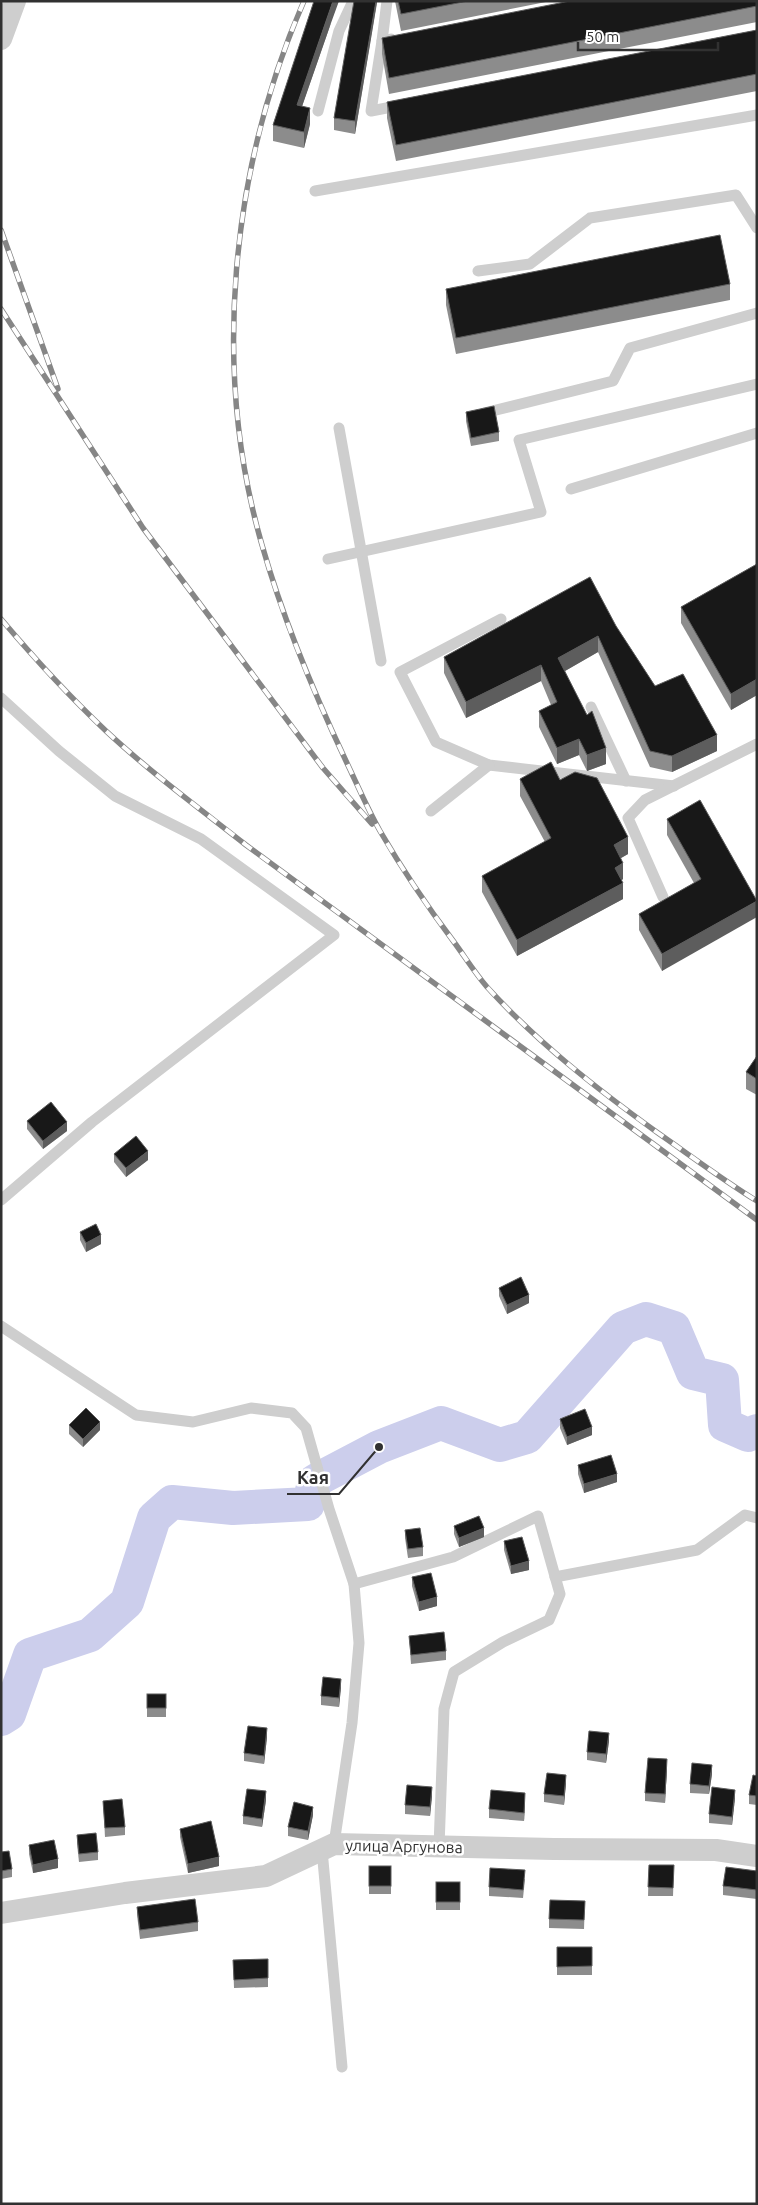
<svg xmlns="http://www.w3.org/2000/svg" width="758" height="2205" viewBox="0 0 758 2205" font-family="Ubuntu,sans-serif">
  <rect width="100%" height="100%" fill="#fff"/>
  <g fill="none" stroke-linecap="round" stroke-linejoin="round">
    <path stroke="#ccceec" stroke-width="34" d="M1,1719L9,1714L30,1655L90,1635L127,1602L154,1518L172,1502L233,1508L308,1504L315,1481L320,1478L379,1447L441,1423L500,1445L527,1437L623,1328L646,1319L674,1328L693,1373L722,1380L725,1425L748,1435L757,1431"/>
    <g stroke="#cecece" stroke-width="11">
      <path d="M391,39L382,41L371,111L402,105"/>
      <path d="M382,41L387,1"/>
      <path d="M318,111L339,31L353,1"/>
      <path d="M315,191L757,115"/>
      <path d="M478,271L530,264L590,218L736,195L757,228"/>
      <path d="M484,413L613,381L630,348L757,313"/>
      <path d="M339,428L381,661"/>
      <path d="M571,489L757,433"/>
      <path d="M328,559L541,512L519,440L757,384"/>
      <path d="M501,619L400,672L436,742L489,765L674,786"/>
      <path d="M1,698L59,751L115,796L201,839L334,935L92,1122L1,1200"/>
      <path d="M591,707L626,781"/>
      <path d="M431,811L489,765"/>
      <path d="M663,897L628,818L645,800L757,744"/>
      <path d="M1,1326L136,1415L193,1422L251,1408L292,1413L306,1428L329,1509L354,1584L359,1643L352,1723L334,1844"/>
      <path d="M555,1577L697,1550L745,1515L757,1518"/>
      <path d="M354,1584L453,1557L538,1516L560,1594L549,1620L503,1642L454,1672L444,1709L439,1847"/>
      <path d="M322,1850L342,2067"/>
    </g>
    <g stroke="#cecece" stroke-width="22">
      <path d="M1,39L15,1"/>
      <path d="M1,1913L125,1893L266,1876L334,1844L554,1849L716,1850L757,1856"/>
    </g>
    <g stroke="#868686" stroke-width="5.5">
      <g id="rail">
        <path d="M304,1C231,168 211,369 262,545C283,619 313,691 346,761C357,784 367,808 380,831C402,869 427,906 454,942C465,957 475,973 487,987C538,1043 597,1089 658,1133C691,1156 723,1180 757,1201"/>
        <path d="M1,230L58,389"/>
        <path d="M1,309L143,528L323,768L372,824"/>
        <path d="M1,619C34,658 69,696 106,731C150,772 199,808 246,845L757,1220"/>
      </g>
    </g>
    <use href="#rail" stroke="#fff" stroke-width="4" stroke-dasharray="11" stroke-linecap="butt"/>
  </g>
  <g fill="#8c8c8c">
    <path d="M377,1L355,134L334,130V118Z"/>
    <path d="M395,1H551L401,31Z"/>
    <path d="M757,1V22L389,94L382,54V38Z"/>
    <path d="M331,23L302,106L310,124L304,148L273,141V125Z"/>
    <path d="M757,30V91L396,161L387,118V102Z"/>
    <path d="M730,284V300L456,354L446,305V289Z"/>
    <path d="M466,412L499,432V441L471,446L466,421Z"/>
    <path d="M757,564V695L731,710L681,623V607Z"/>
    <path d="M616,626L655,686L717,751L672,772L650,767L598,652L565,671L606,764L587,771L579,755L557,764L539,727V711L551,705L541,681L466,718L444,673V657Z"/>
    <path d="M520,779L560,780L628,854L621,858L623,879L622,880L623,899L517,956L482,892V876L545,842L520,796Z"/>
    <path d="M667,819L757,900L662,971L639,930V914L694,883L667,835Z"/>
    <path d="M757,1056V1095L746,1089V1072Z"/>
    <path d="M27,1121L67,1131L43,1149L27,1129Z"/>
    <path d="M114,1154L148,1160L126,1177L114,1162Z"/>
    <path d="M80,1232L101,1244L86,1252L80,1240Z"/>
    <path d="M499,1288L529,1303L507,1314L499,1296Z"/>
    <path d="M560,1419L592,1435L567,1445L560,1428Z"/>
    <path d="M69,1425L100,1430L83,1447L69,1434Z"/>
    <path d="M578,1465L617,1482L584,1493L578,1474Z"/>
    <path d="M454,1526L484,1537L459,1547L454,1534Z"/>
    <path d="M405,1530L423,1547V1556L408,1558L405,1538Z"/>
    <path d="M504,1541L529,1570L511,1574L504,1550Z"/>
    <path d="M412,1577L437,1606L419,1611L412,1586Z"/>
    <path d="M409,1636L446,1651V1660L411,1664Z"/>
    <path d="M341,1687L339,1707L321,1705V1696Z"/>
    <rect x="147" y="1694" width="19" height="23"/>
    <path d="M267,1737L264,1764L244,1761V1753Z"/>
    <path d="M609,1741L606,1763L587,1760V1752Z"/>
    <path d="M667,1768L665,1803L645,1801V1793Z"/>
    <path d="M712,1774L709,1794L690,1793V1784Z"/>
    <path d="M757,1776V1805L749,1804V1795Z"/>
    <path d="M566,1783L564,1805L544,1802V1794Z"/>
    <path d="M432,1796L430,1816L405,1814V1805Z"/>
    <path d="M735,1798L732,1825L709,1823V1814Z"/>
    <path d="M266,1800L262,1827L243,1824V1816Z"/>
    <path d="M103,1801L125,1827V1835L105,1837Z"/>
    <path d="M525,1802L524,1821L489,1818V1809Z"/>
    <path d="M313,1815L308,1840L288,1836V1827Z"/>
    <path d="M180,1829L219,1866L188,1873L180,1837Z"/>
    <path d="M77,1835L98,1852V1860L79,1862L77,1844Z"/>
    <path d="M29,1845L58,1868L33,1873L29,1854Z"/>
    <path d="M1,1852L12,1869V1877L1,1879Z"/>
    <path d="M649,1865H674L673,1896H648Z"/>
    <rect x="369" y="1866" width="22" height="28"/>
    <path d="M757,1871V1899L723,1895V1886Z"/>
    <path d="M525,1879L523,1898L489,1896V1887Z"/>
    <rect x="436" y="1882" width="24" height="28"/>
    <path d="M585,1901L584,1929L549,1928V1919Z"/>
    <path d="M137,1907L198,1922V1931L140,1939L137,1915Z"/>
    <rect x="557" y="1947" width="35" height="28"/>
    <path d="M268,1959V1987L234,1988L233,1960Z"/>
  </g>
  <g fill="#5d5d5d">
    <path d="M333,1H339L331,23L297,121V105Z"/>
    <path d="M376,1H377V3L355,134V121Z"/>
    <path d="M310,108V124L304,148V132Z"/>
    <path d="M598,636V652L558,675V658Z"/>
    <path d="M541,665V681L466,718V702Z"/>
    <path d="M757,679V695L731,710V694Z"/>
    <path d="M717,735V751L672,772V756Z"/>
    <path d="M579,739V755L557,764V748Z"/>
    <path d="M606,748V764L587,771V755Z"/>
    <path d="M628,837V854L614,862V845Z"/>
    <path d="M623,863V879L615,884V868Z"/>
    <path d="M623,883V899L517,956V940Z"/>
    <path d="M757,901V917L662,971V954Z"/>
    <path d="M67,1122V1131L43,1149V1141Z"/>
    <path d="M148,1151V1160L126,1177V1168Z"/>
    <path d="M101,1235V1244L86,1252V1243Z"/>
    <path d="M529,1295V1303L507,1314V1305Z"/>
    <path d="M100,1422V1430L83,1447V1439Z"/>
    <path d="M592,1427V1435L567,1445V1437Z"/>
    <path d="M617,1474V1482L584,1493V1484Z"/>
    <path d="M484,1528V1537L459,1547V1538Z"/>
    <path d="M529,1561V1570L511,1574V1566Z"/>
    <path d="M437,1597V1606L419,1611V1602Z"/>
    <path d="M341,1679V1687L339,1707V1698Z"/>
    <path d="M267,1728V1737L264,1764V1756Z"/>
    <path d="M609,1733V1741L606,1763V1754Z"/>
    <path d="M667,1759V1768L665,1803V1794Z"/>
    <path d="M712,1765V1774L709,1794V1786Z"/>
    <path d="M566,1775V1783L564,1805V1796Z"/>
    <path d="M432,1787V1796L430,1816V1807Z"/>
    <path d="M735,1790V1798L732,1825V1817Z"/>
    <path d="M266,1791V1800L262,1827V1819Z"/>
    <path d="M525,1793V1802L524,1821V1813Z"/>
    <path d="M313,1807V1815L308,1840V1831Z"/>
    <path d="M219,1857V1866L188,1873V1864Z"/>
    <path d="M58,1859V1868L33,1873V1865Z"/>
  </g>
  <g fill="#181818" stroke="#5d5d5d">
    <path d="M314,1H333L297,105L310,108L304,132L273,125Z"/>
    <path d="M354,1H376L355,121L334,118Z"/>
    <path d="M398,1H468L401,14Z"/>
    <path d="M570,1H757V6L389,78L382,38Z"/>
    <path d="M757,30V74L396,145L387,102Z"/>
    <path d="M720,235L730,284L456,338L446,289Z"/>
    <path d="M494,406L499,432L471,438L466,412Z"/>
    <path d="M757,564V679L731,694L681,607Z"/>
    <path d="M590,577L616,626L655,686L683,674L717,735L672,756L650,751L598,636L558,658L587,715L592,711L606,748L587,755L579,739L557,748L539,711L557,702L541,665L466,702L444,657Z"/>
    <path d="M551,762L560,780L575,772L597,778L628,837L614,845L623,863L615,868L623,883L517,940L482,876L551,838L520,779Z"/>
    <path d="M700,800L757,901L662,954L639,914L701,879L667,819Z"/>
    <path d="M757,1056V1079L746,1072Z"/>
    <path d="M51,1102L67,1122L43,1141L27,1121Z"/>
    <path d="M136,1136L148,1151L126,1168L114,1154Z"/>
    <path d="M96,1224L101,1235L86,1243L80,1232Z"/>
    <path d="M521,1277L529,1295L507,1305L499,1288Z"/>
    <path d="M86,1408L100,1422L83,1439L69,1425Z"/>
    <path d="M585,1409L592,1427L567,1437L560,1419Z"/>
    <path d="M611,1455L617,1474L584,1484L578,1465Z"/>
    <path d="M479,1516L484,1528L459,1538L454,1526Z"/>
    <path d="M420,1528L423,1547L408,1549L405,1530Z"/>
    <path d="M522,1537L529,1561L511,1566L504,1541Z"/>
    <path d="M431,1573L437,1597L419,1602L412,1577Z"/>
    <path d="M444,1632L446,1651L411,1655L409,1636Z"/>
    <path d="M323,1677L341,1679L339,1698L321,1696Z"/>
    <rect x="147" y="1694" width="19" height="14"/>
    <path d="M248,1726L267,1728L264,1756L244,1753Z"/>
    <path d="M589,1731L609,1733L606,1754L587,1752Z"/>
    <path d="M648,1758L667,1759L665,1794L645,1793Z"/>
    <path d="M692,1763L712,1765L709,1786L690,1784Z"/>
    <path d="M547,1773L566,1775L564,1796L544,1794Z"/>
    <path d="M753,1775L757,1776V1796L749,1795Z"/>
    <path d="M407,1785L432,1787L430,1807L405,1805Z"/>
    <path d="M712,1787L735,1790L732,1817L709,1814Z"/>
    <path d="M247,1789L266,1791L262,1819L243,1816Z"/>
    <path d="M491,1790L525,1793L524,1813L489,1809Z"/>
    <path d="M122,1799L125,1827L105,1828L103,1801Z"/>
    <path d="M294,1802L313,1807L308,1831L288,1827Z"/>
    <path d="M211,1821L219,1857L188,1864L180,1829Z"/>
    <path d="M96,1833L98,1852L79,1854L77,1835Z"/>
    <path d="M54,1840L58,1859L33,1865L29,1845Z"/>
    <path d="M9,1851L12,1869L1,1871V1852Z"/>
    <path d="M649,1865H674L673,1888L648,1887Z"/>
    <rect x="369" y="1866" width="22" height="20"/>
    <path d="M726,1867L757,1871V1890L723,1886Z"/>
    <path d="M490,1868L525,1870L523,1890L489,1887Z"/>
    <rect x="436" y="1882" width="24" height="20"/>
    <path d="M195,1899L198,1922L140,1930L137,1907Z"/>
    <path d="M550,1900L585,1901L584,1920L549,1919Z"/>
    <path d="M557,1947H592V1966L557,1967Z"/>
    <path d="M268,1959V1978L234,1980L233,1960Z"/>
  </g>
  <g text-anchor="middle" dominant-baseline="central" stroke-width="5" stroke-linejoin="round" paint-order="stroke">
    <g font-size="16" fill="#313131" stroke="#fff">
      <text transform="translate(404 1846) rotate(1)">улица Аргунова</text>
    </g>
  </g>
  <path fill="none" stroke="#313131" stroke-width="2" d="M379 1447L339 1494H287"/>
  <circle fill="#313131" stroke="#fff" stroke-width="2" cx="379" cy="1447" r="5"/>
  <g font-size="18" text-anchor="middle" font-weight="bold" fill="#313131" stroke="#fff" stroke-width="5" stroke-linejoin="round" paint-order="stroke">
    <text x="313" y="1484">Кая</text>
  </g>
  <rect width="758" height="2205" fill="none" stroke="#313131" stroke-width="5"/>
  <path d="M578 42v8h140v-8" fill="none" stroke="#313131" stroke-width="2.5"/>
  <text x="586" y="42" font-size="15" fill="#313131" stroke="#ffffff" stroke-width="4" paint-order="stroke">50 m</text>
</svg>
